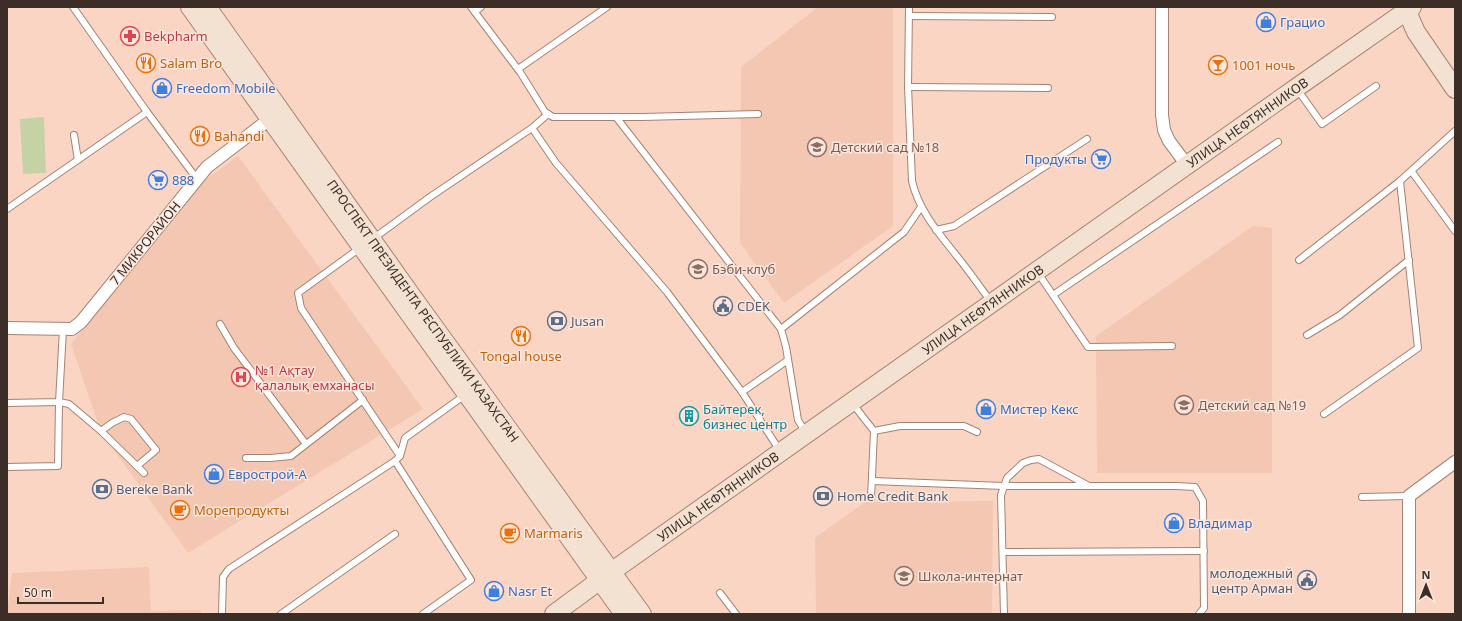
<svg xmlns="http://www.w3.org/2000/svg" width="1462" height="621" viewBox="0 0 1462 621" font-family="'Noto Sans',sans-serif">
  <rect width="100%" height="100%" fill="#fbd5c4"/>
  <g fill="#f4c7b2">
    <path d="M818,7H893V226L784,303L740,243L741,67Z"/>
    <path d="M238,156L423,409L188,553L101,432L71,344L197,186Z"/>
    <path d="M1253,226L1272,228V473H1097L1096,336Z"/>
    <path d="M993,501L992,614H816L815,538L865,502Z"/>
    <path d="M149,567L151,611L201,610V614H7L12,573Z"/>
  </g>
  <path fill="#c4d2a5" d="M44,117L46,173L23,174L20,119Z"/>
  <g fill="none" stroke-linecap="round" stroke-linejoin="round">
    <g stroke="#a58372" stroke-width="8">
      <g id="lane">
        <path d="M73,7L147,112L197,179"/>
        <path d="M471,7L520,72L545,112L553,117H642L758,114"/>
        <path d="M909,7L908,87L912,181C919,212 941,236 960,260C971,274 981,288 991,302"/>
        <path d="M475,12L481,7"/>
        <path d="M909,16L1052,17"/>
        <path d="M518,69L607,7"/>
        <path d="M908,87L1048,88"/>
        <path d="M1297,89L1322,124L1376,86"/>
        <path d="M616,117L781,329"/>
        <path d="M532,128L556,163L667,292L742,392L780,451"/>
        <path d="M74,135L78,160"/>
        <path d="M1412,172L1455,231"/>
        <path d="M7,209L147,112"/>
        <path d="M936,230L954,226L1087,139"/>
        <path d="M374,238L430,197L532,128L548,114"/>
        <path d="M1299,260L1400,181"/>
        <path d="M1038,273L1088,347L1172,346"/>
        <path d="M1053,295L1278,142"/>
        <path d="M220,324L234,348L306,444"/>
        <path d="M1307,335L1340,315L1409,260"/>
        <path d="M742,392L788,360"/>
        <path d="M7,403L59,402L63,329"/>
        <path d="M852,403L874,431L900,426H964L977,432"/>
        <path d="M1324,414L1418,348L1400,181L1455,131"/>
        <path d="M101,431L112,423L124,417L131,419L156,450L137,466"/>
        <path d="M806,433L798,420L786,347L781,329L904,232L921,207"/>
        <path d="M400,456L405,438L465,395"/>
        <path d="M246,458H270L291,456L363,400"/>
        <path d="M395,461L471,580L423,614"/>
        <path d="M7,467L58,466L59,402L69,404L101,431L144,473"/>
        <path d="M872,481L1004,486H1176L1195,487L1203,501L1204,608L1199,614"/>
        <path d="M1362,497L1409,496"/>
        <path d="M871,498L874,431"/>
        <path d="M1004,552L1204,551"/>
        <path d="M720,593L736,614"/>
        <path d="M222,614L223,577L229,569L395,461L400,456L301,308L298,293L360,248"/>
        <path d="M281,614L395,534"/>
        <path d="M1004,614L1001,495L1007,478L1023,463L1031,460L1039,459L1087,485"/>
      </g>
    </g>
    <g stroke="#a58372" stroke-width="14">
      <g id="street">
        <path d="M1162,7V115L1164,130L1169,141L1187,165"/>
        <path d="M7,328L72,329L81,322L207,167L275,115"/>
        <path d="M1409,614V496L1455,462"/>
      </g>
    </g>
    <g stroke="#a58372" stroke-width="20">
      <g id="secondary">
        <path d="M190,7L624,614"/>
        <path id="s1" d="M207,7L411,295L642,614"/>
        <path d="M1405,7L1416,32L1455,89"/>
        <path id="s2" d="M554,614L611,572L1296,88L1412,7"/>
      </g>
    </g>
    <use href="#lane" stroke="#fff" stroke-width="6"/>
    <use href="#street" stroke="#fff" stroke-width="12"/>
    <use href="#secondary" stroke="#f3e2d2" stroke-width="18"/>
  </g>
  <defs>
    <g id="shop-ring" transform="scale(1)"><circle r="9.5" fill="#fee6dc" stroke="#3f7fe0" stroke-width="1.5"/><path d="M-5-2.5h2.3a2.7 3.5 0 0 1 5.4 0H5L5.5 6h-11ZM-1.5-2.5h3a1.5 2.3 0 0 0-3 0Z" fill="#3f7fe0"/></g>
    <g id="pharmacy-ring" transform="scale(1)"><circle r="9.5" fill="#fee6dc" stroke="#e0444e" stroke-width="1.5"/><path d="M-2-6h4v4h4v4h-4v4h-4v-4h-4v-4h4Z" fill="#e0444e"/></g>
    <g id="restaurant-ring" transform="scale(1)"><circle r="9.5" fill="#fee6dc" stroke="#e8710a" stroke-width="1.5"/><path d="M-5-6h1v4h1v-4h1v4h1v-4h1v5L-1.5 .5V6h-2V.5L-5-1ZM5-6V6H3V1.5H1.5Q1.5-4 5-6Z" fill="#e8710a"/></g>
    <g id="bar-ring" transform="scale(1)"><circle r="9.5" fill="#fee6dc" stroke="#e8710a" stroke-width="1.5"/><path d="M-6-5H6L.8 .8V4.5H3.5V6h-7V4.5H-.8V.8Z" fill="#e8710a"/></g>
    <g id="school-ring" transform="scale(1)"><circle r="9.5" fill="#fee6dc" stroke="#8d6e63" stroke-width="1.5"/><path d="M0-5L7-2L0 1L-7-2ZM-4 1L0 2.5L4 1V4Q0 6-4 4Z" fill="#8d6e63"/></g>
    <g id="supermarket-ring" transform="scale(1)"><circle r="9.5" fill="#fee6dc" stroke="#3f7fe0" stroke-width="1.5"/><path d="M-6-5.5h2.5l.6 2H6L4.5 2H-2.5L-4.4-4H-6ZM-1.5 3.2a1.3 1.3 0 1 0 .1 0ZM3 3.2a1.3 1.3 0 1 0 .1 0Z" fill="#3f7fe0"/></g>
    <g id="civic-ring" transform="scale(1)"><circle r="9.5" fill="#fee6dc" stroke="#5c6f8a" stroke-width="1.5"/><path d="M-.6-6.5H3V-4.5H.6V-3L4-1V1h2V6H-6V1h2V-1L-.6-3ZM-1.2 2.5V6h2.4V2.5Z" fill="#5c6f8a"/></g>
    <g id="bank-ring" transform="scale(1)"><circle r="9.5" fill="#fee6dc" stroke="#5c6f8a" stroke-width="1.5"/><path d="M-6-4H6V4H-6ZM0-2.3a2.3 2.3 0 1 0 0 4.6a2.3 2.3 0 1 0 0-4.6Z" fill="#5c6f8a"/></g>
    <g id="hospital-ring" transform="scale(1)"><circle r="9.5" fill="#fee6dc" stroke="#e0444e" stroke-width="1.5"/><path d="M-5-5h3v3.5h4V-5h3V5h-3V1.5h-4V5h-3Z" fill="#e0444e"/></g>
    <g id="building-ring" transform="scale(1)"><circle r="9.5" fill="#fee6dc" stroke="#0f9aa8" stroke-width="1.5"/><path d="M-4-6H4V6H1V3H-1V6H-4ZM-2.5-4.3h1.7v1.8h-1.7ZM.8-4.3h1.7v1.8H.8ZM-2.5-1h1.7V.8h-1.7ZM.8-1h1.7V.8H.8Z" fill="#0f9aa8"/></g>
    <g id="cafe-ring" transform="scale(1)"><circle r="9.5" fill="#fee6dc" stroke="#e8710a" stroke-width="1.5"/><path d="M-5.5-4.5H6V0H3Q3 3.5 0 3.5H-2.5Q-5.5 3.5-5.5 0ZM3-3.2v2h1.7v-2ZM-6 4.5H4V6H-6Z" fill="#e8710a"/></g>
  </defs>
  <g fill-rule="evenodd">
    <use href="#shop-ring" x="1266" y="22"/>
    <use href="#pharmacy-ring" x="130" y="36"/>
    <use href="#restaurant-ring" x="146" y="63"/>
    <use href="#bar-ring" x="1218" y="65"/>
    <use href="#shop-ring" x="162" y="88"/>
    <use href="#restaurant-ring" x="200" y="136"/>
    <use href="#school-ring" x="817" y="147"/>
    <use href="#supermarket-ring" x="1101" y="159"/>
    <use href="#supermarket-ring" x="158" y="180"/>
    <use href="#school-ring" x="698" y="269"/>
    <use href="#civic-ring" x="723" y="306"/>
    <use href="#bank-ring" x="557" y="321"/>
    <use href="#restaurant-ring" x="521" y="336"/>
    <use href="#hospital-ring" x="241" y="377"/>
    <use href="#school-ring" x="1184" y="405"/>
    <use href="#shop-ring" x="986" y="409"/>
    <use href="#building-ring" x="689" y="416"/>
    <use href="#shop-ring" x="214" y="474"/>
    <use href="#bank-ring" x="102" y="489"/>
    <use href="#bank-ring" x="823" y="496"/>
    <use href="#cafe-ring" x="180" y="510"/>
    <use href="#shop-ring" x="1174" y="523"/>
    <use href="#cafe-ring" x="510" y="533"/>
    <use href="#school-ring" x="904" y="576"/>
    <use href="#civic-ring" x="1307" y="580"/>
    <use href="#shop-ring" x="494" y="591"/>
  </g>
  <g text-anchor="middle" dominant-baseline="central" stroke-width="3" stroke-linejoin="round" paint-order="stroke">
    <g font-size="13" fill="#366cbe" stroke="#fee6dc" text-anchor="start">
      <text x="1280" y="22">Грацио</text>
      <text x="176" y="88">Freedom Mobile</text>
      <text x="1087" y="159" text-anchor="end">Продукты</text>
      <text x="172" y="180">888</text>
      <text x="1000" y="409">Мистер Кекс</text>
      <text x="228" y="474">Еврострой-А</text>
      <text x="1188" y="523">Владимар</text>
      <text x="508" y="591">Nasr Et</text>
    </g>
    <g font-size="13" fill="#be3a42" stroke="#fee6dc" text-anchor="start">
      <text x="144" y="36">Bekpharm</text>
      <text x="255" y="370">№1 Ақтау<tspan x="255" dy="15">қалалық емханасы</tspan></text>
    </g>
    <g font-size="13" fill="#c56008" stroke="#fee6dc" text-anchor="start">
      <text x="160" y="63">Salam Bro</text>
      <text x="1232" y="65">1001 ночь</text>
      <text x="214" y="136">Bahandi</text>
      <text x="521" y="356" text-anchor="middle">Tongal house</text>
      <text x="194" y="510">Морепродукты</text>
      <text x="524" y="533">Marmaris</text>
    </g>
    <g font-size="13" fill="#3c2e27" stroke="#fee6dc">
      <text stroke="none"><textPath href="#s2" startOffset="850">УЛИЦА НЕФТЯННИКОВ</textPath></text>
      <text transform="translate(145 243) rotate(-51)">7 МИКРОРАЙОН</text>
      <text stroke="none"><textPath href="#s2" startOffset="526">УЛИЦА НЕФТЯННИКОВ</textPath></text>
      <text stroke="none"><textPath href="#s1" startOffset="373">ПРОСПЕКТ ПРЕЗИДЕНТА РЕСПУБЛИКИ КАЗАХСТАН</textPath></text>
      <text stroke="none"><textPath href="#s2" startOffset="202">УЛИЦА НЕФТЯННИКОВ</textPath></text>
    </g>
    <g font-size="13" fill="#785e54" stroke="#fee6dc" text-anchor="start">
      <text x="831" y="147">Детский сад №18</text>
      <text x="712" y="269">Бэби-клуб</text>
      <text x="1198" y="405">Детский сад №19</text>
      <text x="918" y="576">Школа-интернат</text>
    </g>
    <g font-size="13" fill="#4e5e75" stroke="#fee6dc" text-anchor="start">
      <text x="737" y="306">CDEK</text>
      <text x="571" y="321">Jusan</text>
      <text x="116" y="489">Bereke Bank</text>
      <text x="837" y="496">Home Credit Bank</text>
      <text x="1293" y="573" text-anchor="end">молодежный<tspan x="1293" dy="15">центр Арман</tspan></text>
    </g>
    <g font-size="13" fill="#0d838f" stroke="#fee6dc" text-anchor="start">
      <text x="703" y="409">Байтерек,<tspan x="703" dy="15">бизнес центр</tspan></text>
    </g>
  </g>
  <rect width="1462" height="621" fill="none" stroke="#3c2e27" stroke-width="16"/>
  <g transform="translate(1426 585)" stroke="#fee6dc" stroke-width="3" paint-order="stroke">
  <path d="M0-3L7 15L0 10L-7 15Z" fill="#3c2e27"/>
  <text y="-6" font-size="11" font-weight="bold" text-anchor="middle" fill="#3c2e27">N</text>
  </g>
  <path d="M18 597v6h85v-6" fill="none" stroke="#3c2e27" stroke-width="2"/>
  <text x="24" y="597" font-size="12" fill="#3c2e27" stroke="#fee6dc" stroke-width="3" paint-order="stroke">50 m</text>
</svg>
